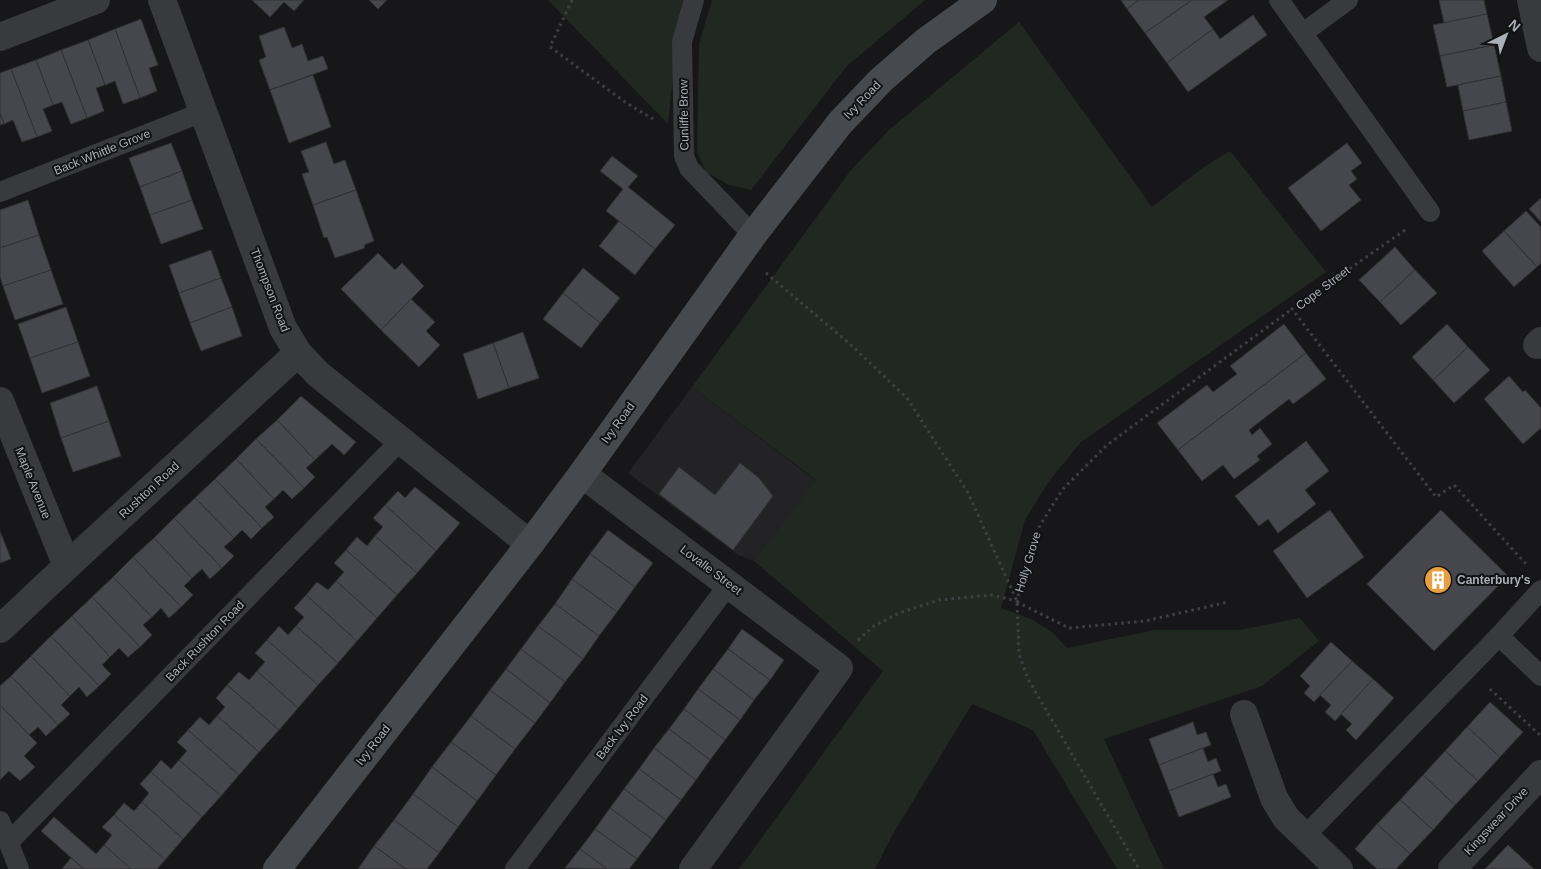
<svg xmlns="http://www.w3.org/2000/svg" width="1541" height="869" viewBox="0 0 1541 869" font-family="Arial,sans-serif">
  <rect width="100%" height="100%" fill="#171719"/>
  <path fill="#232326" d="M692,387L816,481L754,561L738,555L628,473Z"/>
  <g fill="#212822">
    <path d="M548,0H684L678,24L668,124Z"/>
    <path d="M712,0H925L846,67L751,190L729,185L706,172L697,152L699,44Z"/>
    <path d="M1019,22L1152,207L1204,167L1230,151L1326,272L1081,442L1049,481L1025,520L1001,608L1031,619L1052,632L1067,648L1155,630H1240L1300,618L1319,641L1262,686L1104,739L1164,869H1117L1033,730L972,704L890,839L875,869H739L883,671L754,561L816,480L692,387L851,170L889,130Z"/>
  </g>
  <g fill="#46474c" stroke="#313135">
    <path d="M252,0H304L294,11L284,2L270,17Z"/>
    <path d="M369,0H387L378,9Z"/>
    <path d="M1121,0H1139L1127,9Z"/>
    <path d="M1139,0H1192L1145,33L1127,9Z"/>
    <path d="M1192,0H1228L1204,17L1213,29L1167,63L1145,33Z"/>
    <path d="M1439,0H1484L1487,14L1444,23Z"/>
    <path d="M1487,14L1494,45L1440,56L1433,25Z"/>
    <path d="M1253,15L1267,35L1188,92L1167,63L1213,29L1220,39Z"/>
    <path d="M141,19L158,65L149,68L157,91L140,98L115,29Z"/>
    <path d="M284,27L292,48L302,44L308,61L323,56L328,69L270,90L259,60L266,57L259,36Z"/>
    <path d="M115,29L140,98L123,104L115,81L105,85L88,40Z"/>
    <path d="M88,40L105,85L96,88L104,111L87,118L61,50Z"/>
    <path d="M1494,45L1501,76L1447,87L1440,56Z"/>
    <path d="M61,50L87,118L71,124L62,102L53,105L36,60Z"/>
    <path d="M36,60L53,105L43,109L52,131L37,137L11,69Z"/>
    <path d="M11,69L37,137L22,142L13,120L4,124L0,113V73Z"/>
    <path d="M313,75L331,127L289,143L270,90Z"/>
    <path d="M1501,76L1506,102L1463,111L1458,85Z"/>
    <path d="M1506,102L1512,131L1469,140L1463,111Z"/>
    <path d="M0,113L4,124L0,125Z"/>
    <path d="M326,142L334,164L345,160L356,190L313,205L302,174L309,172L301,151Z"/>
    <path d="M171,143L182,171L140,187L129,158Z"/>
    <path d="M1347,143L1362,163L1351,171L1357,179L1349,185L1361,200L1321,231L1288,188Z"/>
    <path d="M612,156L638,176L628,187L675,225L655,249L606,211L623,189L600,171Z"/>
    <path d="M182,171L192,200L150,215L140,187Z"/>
    <path d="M356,190L374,241L364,245L365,248L335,258L327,237L324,238L313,205Z"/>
    <path d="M1541,198V222L1529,209Z"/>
    <path d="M28,200L39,235L0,248V210Z"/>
    <path d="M192,200L203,229L161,244L150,215Z"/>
    <path d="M1526,211L1541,227V263L1537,267L1504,231Z"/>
    <path d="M619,221L655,249L635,275L599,246Z"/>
    <path d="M1504,231L1537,267L1514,287L1482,251Z"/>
    <path d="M39,235L51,270L3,286L0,277V248Z"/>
    <path d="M1395,247L1415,270L1380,302L1359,280Z"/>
    <path d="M211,250L221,278L179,293L169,265Z"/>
    <path d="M378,253L395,270L402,263L424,286L381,330L341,289Z"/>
    <path d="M583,268L620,298L600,323L563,293Z"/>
    <path d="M51,270L63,304L15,320L3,286Z"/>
    <path d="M1415,270L1437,293L1401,325L1380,302Z"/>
    <path d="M221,278L232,307L190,323L179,293Z"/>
    <path d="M563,293L600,323L581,348L543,319Z"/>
    <path d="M411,299L435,322L426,331L440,345L419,367L381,330Z"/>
    <path d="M66,307L78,342L30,358L18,324Z"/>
    <path d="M232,307L242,336L201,351L190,323Z"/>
    <path d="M1284,324L1306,353L1178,450L1157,423L1207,385L1213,392L1237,374L1230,366Z"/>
    <path d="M1447,324L1468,347L1433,380L1412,357Z"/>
    <path d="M523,332L539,378L509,388L493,343Z"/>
    <path d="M78,342L90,376L42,393L30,358Z"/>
    <path d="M493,343L509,388L478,399L463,354Z"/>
    <path d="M1468,347L1490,370L1454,403L1433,380Z"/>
    <path d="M1306,353L1326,379L1293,404L1289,399L1249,430L1252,435L1260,428L1272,444L1257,456L1260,460L1234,479L1223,465L1202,481L1178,450Z"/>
    <path d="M1509,376L1523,392L1525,390L1541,408V428L1523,444L1484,399Z"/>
    <path d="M97,386L109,421L61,438L50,403Z"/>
    <path d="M301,396L356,442L344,455L332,444L315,460L277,420Z"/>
    <path d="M277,420L315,460L306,468L315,477L304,488L256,439Z"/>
    <path d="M109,421L121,456L73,472L61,438Z"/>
    <path d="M256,439L304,488L292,499L283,490L274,499L236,459Z"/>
    <path d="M1306,441L1329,471L1305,490L1316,504L1278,533L1268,519L1259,526L1235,496Z"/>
    <path d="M236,459L274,499L265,507L274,517L262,528L215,479Z"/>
    <path d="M740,463L759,478L773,496L733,550L659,494L679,467L715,495Z"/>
    <path d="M215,479L262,528L251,539L242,530L234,538L195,498Z"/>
    <path d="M415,487L460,523L436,551L385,505L398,491L405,498Z"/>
    <path d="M195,498L234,538L224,547L234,556L222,568L174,518Z"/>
    <path d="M385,505L436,551L417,573L375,536L383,527L373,518Z"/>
    <path d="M1330,510L1364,557L1307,598L1273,551Z"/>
    <path d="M1441,510L1508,576L1434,651L1367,584Z"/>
    <path d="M174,518L222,568L210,579L202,569L192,578L154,538Z"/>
    <path d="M608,530L653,563L635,587L590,554Z"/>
    <path d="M0,531L11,559L0,563Z"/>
    <path d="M375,536L417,573L397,595L346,550L357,537L367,546Z"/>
    <path d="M154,538L192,578L184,586L193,595L181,607L133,557Z"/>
    <path d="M346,550L397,595L377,618L336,581L344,572L334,563Z"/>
    <path d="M590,554L635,587L617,612L572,579Z"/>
    <path d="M133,557L181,607L169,618L161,608L152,617L113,577Z"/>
    <path d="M113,577L152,617L143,625L152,635L140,647L92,597Z"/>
    <path d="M572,579L617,612L599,636L555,604Z"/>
    <path d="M336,581L377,618L357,641L306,595L317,582L328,590Z"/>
    <path d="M306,595L357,641L338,663L296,626L304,617L294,608Z"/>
    <path d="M92,597L140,647L128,657L119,648L110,657L72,616Z"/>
    <path d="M555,604L599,636L583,659L538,626Z"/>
    <path d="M72,616L110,657L102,665L111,674L99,686L51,636Z"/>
    <path d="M279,626L288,635L296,626L338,663L318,685L267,640Z"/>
    <path d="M538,626L583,659L565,682L521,649Z"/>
    <path d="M742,629L784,660L770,680L728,649Z"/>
    <path d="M51,636L99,686L87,697L79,687L70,696L31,656Z"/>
    <path d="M267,640L318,685L298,708L257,671L265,662L255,653Z"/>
    <path d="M1331,642L1352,661L1314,702L1304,693L1310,686L1300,676Z"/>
    <path d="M521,649L565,682L550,703L506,669Z"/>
    <path d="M728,649L770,680L754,700L713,669Z"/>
    <path d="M31,656L70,696L61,705L70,714L58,725L11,676Z"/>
    <path d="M1352,661L1373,679L1335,721L1325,712L1331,705L1320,695Z"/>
    <path d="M506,669L550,703L535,723L490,690Z"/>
    <path d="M713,669L754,700L740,720L698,689Z"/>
    <path d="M257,671L298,708L279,730L227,685L239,672L249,680Z"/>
    <path d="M11,676L58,725L46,736L38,727L29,735L0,705V686Z"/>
    <path d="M1373,679L1394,698L1356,740L1346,730L1352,724L1341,714Z"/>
    <path d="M227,685L279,730L259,752L217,716L225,707L216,698Z"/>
    <path d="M698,689L740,720L725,740L684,709Z"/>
    <path d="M490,690L535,723L515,749L471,716Z"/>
    <path d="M1490,702L1523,732L1500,757L1467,727Z"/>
    <path d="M0,705L37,743L24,756L35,767L20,781L9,771L0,780Z"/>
    <path d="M684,709L725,740L710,760L669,729Z"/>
    <path d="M217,716L259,752L239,775L188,730L200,717L209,725Z"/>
    <path d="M471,716L515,749L496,775L451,742Z"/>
    <path d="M1193,722L1197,735L1206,732L1211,745L1159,765L1149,739Z"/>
    <path d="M1467,727L1500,757L1478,781L1445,751Z"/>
    <path d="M669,729L710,760L696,780L654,748Z"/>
    <path d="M188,730L239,775L221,796L179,760L187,751L177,742Z"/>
    <path d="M451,742L496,775L477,801L432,767Z"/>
    <path d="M654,748L696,780L681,800L639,769Z"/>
    <path d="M1203,748L1208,762L1216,758L1221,771L1169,791L1159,765Z"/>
    <path d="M1445,751L1478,781L1455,805L1423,775Z"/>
    <path d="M161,760L171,769L179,760L221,796L202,817L151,772Z"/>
    <path d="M432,767L477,801L458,827L413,794Z"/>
    <path d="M639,769L681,800L666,820L624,789Z"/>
    <path d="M151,772L202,817L183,839L142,802L149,793L140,784Z"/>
    <path d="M1213,774L1218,787L1226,784L1231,797L1179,817L1169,791Z"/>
    <path d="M1423,775L1455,805L1433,830L1400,800Z"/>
    <path d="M624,789L666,820L652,839L610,808Z"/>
    <path d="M413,794L458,827L439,853L394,820Z"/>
    <path d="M1400,800L1433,830L1410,854L1377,824Z"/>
    <path d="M142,802L183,839L165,860L114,815L124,803L134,811Z"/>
    <path d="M610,808L652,839L637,859L595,829Z"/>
    <path d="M114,815L165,860L157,869H131L104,845L112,835L102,827Z"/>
    <path d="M54,817L96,854L104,845L131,869H84L41,831Z"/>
    <path d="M394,820L439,853L427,869H406L374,846Z"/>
    <path d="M1377,824L1410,854L1396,869H1377L1355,849Z"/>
    <path d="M595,829L637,859L629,869H607L580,849Z"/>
    <path d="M1508,845L1534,869H1485Z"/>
    <path d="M374,846L406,869H358Z"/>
    <path d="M580,849L607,869L565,868Z"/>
    <path d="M71,858L84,869H62Z"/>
  </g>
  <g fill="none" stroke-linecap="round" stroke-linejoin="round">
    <g stroke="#3e4144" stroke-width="3" stroke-dasharray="2.5 4" stroke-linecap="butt">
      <path d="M572,0L550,47L625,102L653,119"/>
      <path d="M1405,230L1292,309L1436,497L1454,485L1526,564"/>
      <path d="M766,273L850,344L907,398L968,493L1017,601L1019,654L1028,679L1139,869"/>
      <path d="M1017,602L1069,628L1145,621L1228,602"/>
      <path d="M858,640L874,626L899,613L939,600L991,595L1017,601L1025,566L1040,525L1063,489L1107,445L1292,309"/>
      <path d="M1490,689L1541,736"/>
    </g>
    <g stroke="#383a3d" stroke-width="20">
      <path d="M694,0L682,42L684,156L689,168L753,235"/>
      <path d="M1279,0L1430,212"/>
      <path d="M1303,33L1348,0"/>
      <path d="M0,192L203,112"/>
      <path d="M1541,590L1499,636L1541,676"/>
      <path d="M0,821L19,869"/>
      <path d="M1305,836L1499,636"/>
      <path d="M9,842L401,440"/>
      <path d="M515,869L729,584"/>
    </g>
    <g stroke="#383a3d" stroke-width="28">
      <path d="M162,0L283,328L298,353L318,374L530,544"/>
      <path d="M1531,0L1541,48"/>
      <path d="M0,37L96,0"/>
      <path d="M1537,345L1541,341"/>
      <path d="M0,401L67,566"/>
      <path d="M582,474L839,668L693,869"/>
      <path d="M0,629L67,566L298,353"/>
      <path d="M1244,714L1274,798L1286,818L1339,869"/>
      <path d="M1452,869L1541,774"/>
    </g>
    <path stroke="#46494d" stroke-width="28" d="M277,869L530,544L582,474L753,235L840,123L881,80L926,41L983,0"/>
  </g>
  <defs>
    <g id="building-disc" transform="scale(1.4375)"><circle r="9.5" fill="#e6a042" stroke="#121214"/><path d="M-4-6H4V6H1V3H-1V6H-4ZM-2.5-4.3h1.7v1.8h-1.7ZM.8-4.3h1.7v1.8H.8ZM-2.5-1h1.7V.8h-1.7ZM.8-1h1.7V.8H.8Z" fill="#fff"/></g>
  </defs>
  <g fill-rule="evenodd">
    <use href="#building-disc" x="1438" y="580"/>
  </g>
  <g text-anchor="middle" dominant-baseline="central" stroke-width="4" stroke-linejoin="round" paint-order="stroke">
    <g font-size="12" fill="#aaafb8" stroke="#121214">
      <text transform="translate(862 100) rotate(-46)">Ivy Road</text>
      <text transform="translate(684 115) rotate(-91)">Cunliffe Brow</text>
      <text transform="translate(102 152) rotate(-22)">Back Whittle Grove</text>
      <text transform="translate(1323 288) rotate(-37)">Cope Street</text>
      <text transform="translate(270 290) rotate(69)">Thompson Road</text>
      <text transform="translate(618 423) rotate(-54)">Ivy Road</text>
      <text transform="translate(33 483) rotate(68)">Maple Avenue</text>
      <text transform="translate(149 490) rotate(-43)">Rushton Road</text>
      <text transform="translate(1028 562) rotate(-73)">Holly Grove</text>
      <text transform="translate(711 570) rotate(37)">Lovalle Street</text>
      <text transform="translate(205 641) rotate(-46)">Back Rushton Road</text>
      <text transform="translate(622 727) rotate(-53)">Back Ivy Road</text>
      <text transform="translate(373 745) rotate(-52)">Ivy Road</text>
      <text transform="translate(1496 821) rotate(-47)">Kingswear Drive</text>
    </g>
    <g font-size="12" font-weight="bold" fill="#aaafb8" stroke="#121214" text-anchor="start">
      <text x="1457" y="580">Canterbury's</text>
    </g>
  </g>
  <g transform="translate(1506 35) rotate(42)" stroke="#121214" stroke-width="4" paint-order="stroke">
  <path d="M0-4L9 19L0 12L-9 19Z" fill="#aaafb8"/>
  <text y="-8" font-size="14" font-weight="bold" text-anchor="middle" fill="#aaafb8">N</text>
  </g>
</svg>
